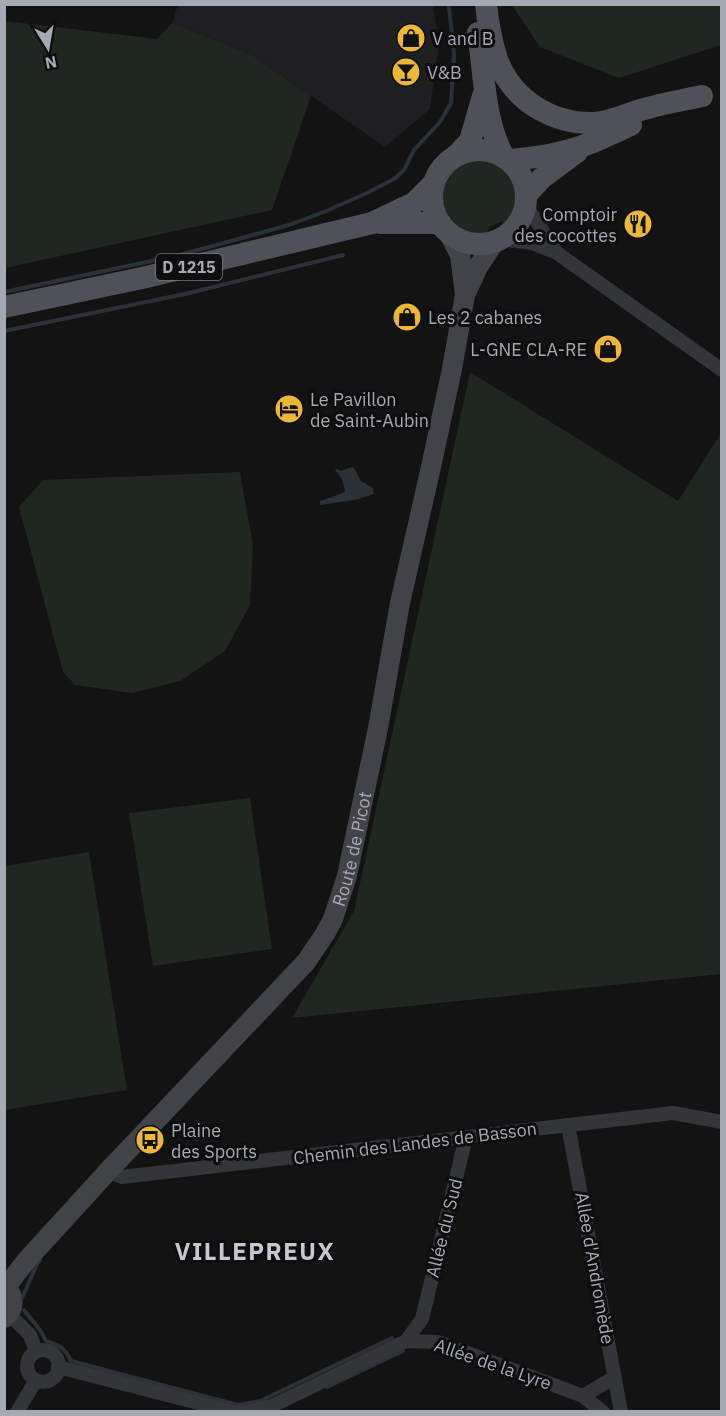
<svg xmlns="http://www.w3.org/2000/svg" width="726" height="1416" viewBox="0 0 726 1416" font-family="'IBM Plex Sans',sans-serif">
  <rect width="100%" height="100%" fill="#131314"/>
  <path fill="#1f1f21" d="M178,5H433L439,43L430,109L385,147L252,55L172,23Z"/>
  <g fill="#1f2720">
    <path d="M512,5H721V45L619,78L540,47Z"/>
    <path d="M5,21L157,39L172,23L252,55L311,96L272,210L5,268Z"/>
    <path d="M484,158C517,167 529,194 509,224L500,222L489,228L486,236C434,239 424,172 470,159C474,158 480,158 484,158Z"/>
    <path d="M470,372L678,501L721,433V974L292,1018L354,911Z"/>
    <path d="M240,472L253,545L250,605L225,651L180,681L132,693L75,685L63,672L19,507L43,480Z"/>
    <path d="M250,798L272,949L153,966L129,813Z"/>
    <path d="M89,852L127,1090L5,1110V866Z"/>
  </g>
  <path fill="#2a3138" d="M352,467L354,468L361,481L373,488L374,494L355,500L320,505V501L343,493L345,491L342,479L335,470L337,469L341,471Z"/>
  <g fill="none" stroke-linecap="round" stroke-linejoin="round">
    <g stroke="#2a3138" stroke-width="4">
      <path d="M4,292L180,255L289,225L324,212L367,193L394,179L404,170L414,150L440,122L451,103L454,54L449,7"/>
      <path d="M4,331L185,294L343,255"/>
      <path d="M22,1298L37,1264L40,1260"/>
      <path d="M24,1310L40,1330L46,1341C59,1345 65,1348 71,1361L238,1405L260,1401L392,1338"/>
      <path d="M327,1387L403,1351"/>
    </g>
    <g stroke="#343539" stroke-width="14">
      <path d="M526,205L557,253"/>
      <path d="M501,239L532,243L557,253L722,370"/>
      <path d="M568,1125L621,1412"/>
      <path d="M110,1169L117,1175L122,1177L673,1113L722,1122"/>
      <path d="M9,1314L30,1335L36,1351"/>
      <path d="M406,1341L422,1319L466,1137"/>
      <circle cx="43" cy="1366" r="16"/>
      <path d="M58,1367L234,1412"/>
      <path d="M583,1396L615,1377"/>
      <path d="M17,1412L36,1380"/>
      <path d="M242,1412L272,1406L406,1341L438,1342L583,1396L603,1412"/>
    </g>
    <g stroke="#424349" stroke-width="20">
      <path d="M449,234L460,255L465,295"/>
      <path d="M4,1286C15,1296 16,1308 4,1318"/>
      <path id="s1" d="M6,1287L26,1261L110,1169L306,962L325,934L333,919L347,876L378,728L400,603L431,467L452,369L465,295L478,267L495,241"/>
    </g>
    <g stroke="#505158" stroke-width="22">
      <path d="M486,4C488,23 491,41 497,59C512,100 552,124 594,123C613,122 630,112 648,108C665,103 684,100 702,96"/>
      <path d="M478,33C485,75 483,119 504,157"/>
      <circle cx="479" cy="197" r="47"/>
      <path d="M456,156L470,141L483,96"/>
      <path d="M508,160C536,158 562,154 588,144C602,139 617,131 631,125"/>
      <path d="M526,195L542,178L577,152"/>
      <path d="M380,223H440"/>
      <path d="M4,307L142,278L372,223L414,203L433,184"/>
    </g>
  </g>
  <defs>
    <g id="shop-disc" transform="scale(1.5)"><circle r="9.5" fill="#eab736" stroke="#0e0e0f"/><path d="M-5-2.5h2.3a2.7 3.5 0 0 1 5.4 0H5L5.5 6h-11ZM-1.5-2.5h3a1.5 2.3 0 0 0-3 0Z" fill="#111"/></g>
    <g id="bar-disc" transform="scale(1.5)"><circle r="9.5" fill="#eab736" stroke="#0e0e0f"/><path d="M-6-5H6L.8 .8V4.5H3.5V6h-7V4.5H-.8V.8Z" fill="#111"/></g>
    <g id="restaurant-disc" transform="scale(1.5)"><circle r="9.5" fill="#eab736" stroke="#0e0e0f"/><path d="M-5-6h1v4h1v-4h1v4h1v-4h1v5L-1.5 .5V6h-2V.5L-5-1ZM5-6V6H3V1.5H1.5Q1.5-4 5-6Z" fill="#111"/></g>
    <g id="hotel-disc" transform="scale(1.5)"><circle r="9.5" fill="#eab736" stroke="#0e0e0f"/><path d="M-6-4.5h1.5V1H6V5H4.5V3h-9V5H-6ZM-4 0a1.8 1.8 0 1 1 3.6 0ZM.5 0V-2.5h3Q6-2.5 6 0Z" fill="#111"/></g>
    <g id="bus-disc" transform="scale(1.5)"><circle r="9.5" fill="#eab736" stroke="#0e0e0f"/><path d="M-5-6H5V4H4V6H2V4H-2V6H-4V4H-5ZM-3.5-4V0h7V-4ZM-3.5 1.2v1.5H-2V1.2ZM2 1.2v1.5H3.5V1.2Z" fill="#111"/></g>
  </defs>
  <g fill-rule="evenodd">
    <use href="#shop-disc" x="411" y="38"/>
    <use href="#bar-disc" x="406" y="72"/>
    <use href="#restaurant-disc" x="638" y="224"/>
    <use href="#shop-disc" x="407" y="317"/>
    <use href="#shop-disc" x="608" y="349"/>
    <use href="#hotel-disc" x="289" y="409"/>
    <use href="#bus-disc" x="150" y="1140"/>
  </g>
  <g text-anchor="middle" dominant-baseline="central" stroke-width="6" stroke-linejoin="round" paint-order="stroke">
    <rect fill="#0e0e0f" stroke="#787a82" stroke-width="1.5" x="156" y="254" width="66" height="26" rx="4.5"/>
    <g font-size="16" font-weight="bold" fill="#a5a9b4">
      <text x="189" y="267">D 1215</text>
    </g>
    <g font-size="18" fill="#a5a9b4" stroke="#0e0e0f" text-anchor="start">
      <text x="432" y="38">V and B</text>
      <text x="427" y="72">V&amp;B</text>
      <text x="617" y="214" text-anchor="end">Comptoir<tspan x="617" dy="21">des cocottes</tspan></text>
      <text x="428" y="317">Les 2 cabanes</text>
      <text x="587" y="349" text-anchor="end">L-GNE CLA-RE</text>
      <text x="310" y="399">Le Pavillon<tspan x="310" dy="21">de Saint-Aubin</tspan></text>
      <text x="171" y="1130">Plaine<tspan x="171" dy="21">des Sports</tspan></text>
    </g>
    <g font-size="18" fill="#a5a9b4" stroke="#0e0e0f">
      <text stroke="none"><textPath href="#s1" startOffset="566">Route de Picot</textPath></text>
      <text transform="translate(415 1143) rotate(-7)">Chemin des Landes de Basson</text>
      <text transform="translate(444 1228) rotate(-76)">Allée du Sud</text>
      <text transform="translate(595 1268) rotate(80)">Allée d'Andromède</text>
      <text transform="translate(493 1364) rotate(19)">Allée de la Lyre</text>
    </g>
    <g font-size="24" font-weight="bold" letter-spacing="1.5" fill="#c6c8d1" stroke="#0e0e0f">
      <text x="255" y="1251">VILLEPREUX</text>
    </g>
  </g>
  <rect width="726" height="1416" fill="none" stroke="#a5a9b4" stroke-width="12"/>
  <g transform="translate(48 48) rotate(169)" stroke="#0e0e0f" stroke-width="4.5" paint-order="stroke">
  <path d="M0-4.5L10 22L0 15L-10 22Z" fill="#a5a9b4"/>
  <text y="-9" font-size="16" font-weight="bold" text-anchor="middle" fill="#a5a9b4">N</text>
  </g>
</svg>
